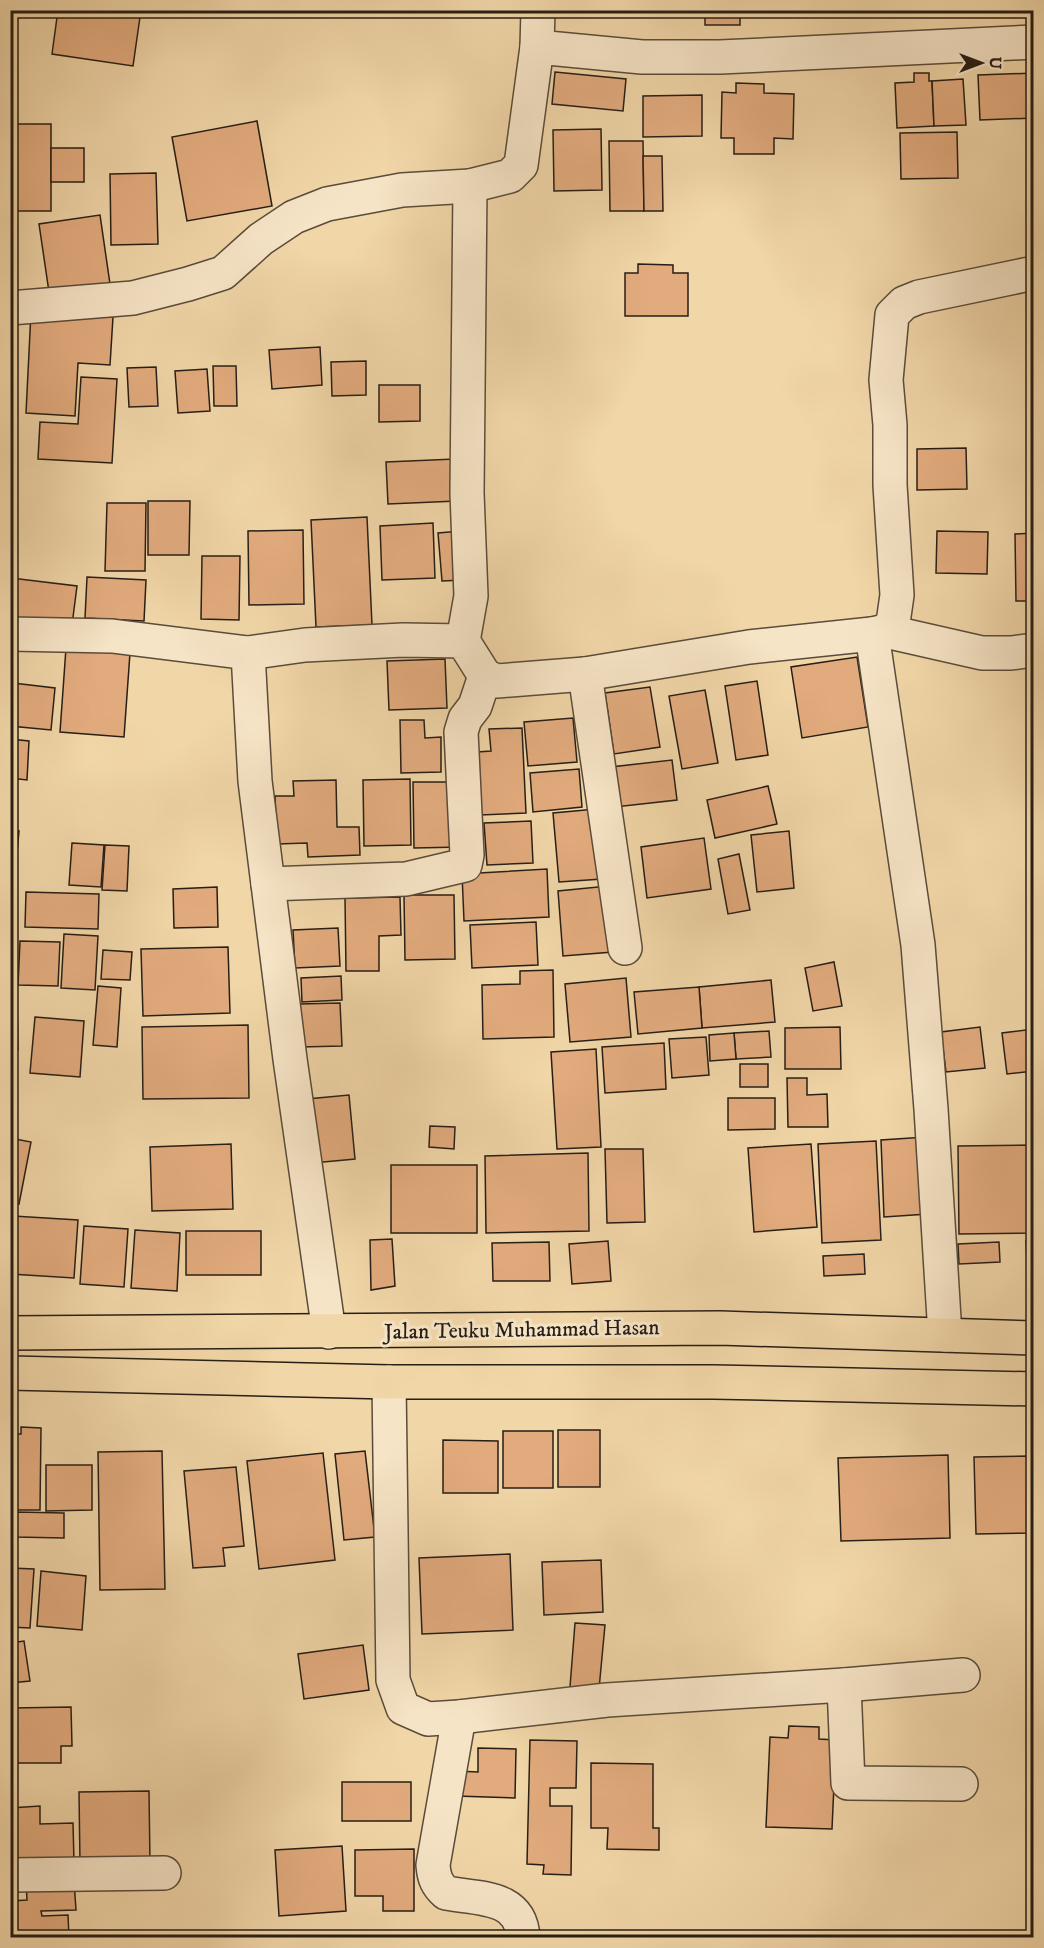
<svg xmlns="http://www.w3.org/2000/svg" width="1044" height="1948" viewBox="0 0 1044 1948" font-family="'IM FELL DW Pica',serif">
  <rect width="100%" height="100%" fill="#f1d6a8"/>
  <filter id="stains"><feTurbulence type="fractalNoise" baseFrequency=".00333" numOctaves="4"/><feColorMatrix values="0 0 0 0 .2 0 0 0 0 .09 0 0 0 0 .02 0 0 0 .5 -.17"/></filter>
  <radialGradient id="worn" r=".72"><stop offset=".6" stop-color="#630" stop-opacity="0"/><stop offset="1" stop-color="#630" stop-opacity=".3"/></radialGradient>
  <g fill="#e2ab7e" stroke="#271e15" stroke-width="1.5">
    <path d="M58,10H141L133,66L52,54Z"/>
    <rect x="705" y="10" width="35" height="15"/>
    <path d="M555,72L626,79L623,111L552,104Z"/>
    <path d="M914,73H929V81H932L934,126L897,128L895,83L914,82Z"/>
    <path d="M1034,73V118L980,120L978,75Z"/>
    <path d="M963,79L966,125L934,126L932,81Z"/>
    <path d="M736,83L764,84V93L794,94L793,139L774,138V154H734V138H721L722,92L736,93Z"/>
    <path d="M702,95V136L643,137V96Z"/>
    <path d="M257,121L272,206L187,221L172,137Z"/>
    <rect x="10" y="124" width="41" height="87"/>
    <path d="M601,129L602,190L554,191L553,130Z"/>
    <path d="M957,132L958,178L901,179L900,133Z"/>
    <path d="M609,141H643L644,211H610Z"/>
    <rect x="51" y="148" width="33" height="34"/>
    <path d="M643,156H662L663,211H644Z"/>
    <path d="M156,173L158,244L111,245L110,174Z"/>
    <path d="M100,215L110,284L49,292L39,224Z"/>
    <path d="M638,264L673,265V273H688V316H625V273H638Z"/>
    <path d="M31,312L113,317L110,365L78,363L75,416L26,413Z"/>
    <path d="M320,347L322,385L272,389L269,350Z"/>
    <path d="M366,361V395L332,396L331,362Z"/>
    <path d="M213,366H236L237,406H214Z"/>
    <path d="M156,367L158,406L129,407L127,368Z"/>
    <path d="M207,369L210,411L178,413L175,371Z"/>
    <path d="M81,377L117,379L112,463L38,459L40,422L78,424Z"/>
    <path d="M379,385H420V421L379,422Z"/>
    <path d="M966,448L967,489L917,490V449Z"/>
    <path d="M455,459L457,501L388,504L386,462Z"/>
    <path d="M148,501H190L189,555H148Z"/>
    <path d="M107,503H146L145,571H105Z"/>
    <path d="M367,517L372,625L316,627L311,520Z"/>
    <path d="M433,523L435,578L382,580L380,526Z"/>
    <path d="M303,530L304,604L249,605L248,531Z"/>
    <path d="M461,531L464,580L442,581L438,533Z"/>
    <path d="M937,531L988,532L987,574L936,573Z"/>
    <path d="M1034,533V601H1016L1015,534Z"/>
    <path d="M202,556H240L239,620L201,619Z"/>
    <path d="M87,577L146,580L144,621L85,618Z"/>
    <path d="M11,578L77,586L72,625L10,617Z"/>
    <path d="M66,648L130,653L124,737L60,732Z"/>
    <path d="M857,657L868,727L802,738L791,667Z"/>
    <path d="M445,659L447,708L389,710L387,661Z"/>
    <path d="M757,681L768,755L736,760L725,686Z"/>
    <path d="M13,683L55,688L51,730L10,726Z"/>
    <path d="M650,687L660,747L614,754L605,693Z"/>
    <path d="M705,690L718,763L682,769L669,696Z"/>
    <path d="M573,718L577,762L528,766L524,722Z"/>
    <path d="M400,720H424L425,738L441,737V772L401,773Z"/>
    <path d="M522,728L526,813L480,815L477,752L491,751L489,729Z"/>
    <path d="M10,739L29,741L27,780L10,778Z"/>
    <path d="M672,760L677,800L615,807L611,767Z"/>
    <path d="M579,769L582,807L533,812L530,773Z"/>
    <path d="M410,779L411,845L364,846L363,780Z"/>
    <path d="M336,780L337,827H359L360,855L308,857L307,843L277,844L275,796H294L293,781Z"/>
    <path d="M413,782H461L462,847L414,848Z"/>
    <path d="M768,786L777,824L715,838L707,800Z"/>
    <path d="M596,809L602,879L559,882L553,813Z"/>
    <path d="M531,821L533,863L487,865L484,823Z"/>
    <path d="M10,830L19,831L15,875L10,874Z"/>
    <path d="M789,831L794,888L757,892L751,835Z"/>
    <path d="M704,838L711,889L647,898L641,847Z"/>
    <path d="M72,843L104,845L101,887L69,885Z"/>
    <path d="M105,845L129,846L127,891L102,890Z"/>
    <path d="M739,854L750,910L728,914L718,859Z"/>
    <path d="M547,869L549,917L464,921L462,874Z"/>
    <path d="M608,886L613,952L563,956L558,891Z"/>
    <path d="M217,887L218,927L174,928L173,889Z"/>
    <path d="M26,892L99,894L98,929L25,927Z"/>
    <path d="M404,895H454L455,959L405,960Z"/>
    <path d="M400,897L401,935L379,936V971H346L345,898Z"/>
    <path d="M536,922L538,965L472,968L470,925Z"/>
    <path d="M338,928L340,966L295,968L293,930Z"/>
    <path d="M64,934L98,936L95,990L61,988Z"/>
    <path d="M20,941L60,942L58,986L18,985Z"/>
    <path d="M228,947L230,1013L143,1016L141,949Z"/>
    <path d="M103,950L132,952L130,980L101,979Z"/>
    <path d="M834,962L842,1006L813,1011L805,968Z"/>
    <path d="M553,970L554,1037L483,1039L482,985L520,984V971Z"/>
    <path d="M341,976L342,1000L302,1002L301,978Z"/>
    <path d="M626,978L631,1037L570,1042L565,984Z"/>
    <path d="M771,980L775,1022L702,1028L699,987Z"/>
    <path d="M98,986L121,988L117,1047L93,1045Z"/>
    <path d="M699,987L702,1028L638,1034L634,992Z"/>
    <path d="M10,998H17L18,1050H10Z"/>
    <path d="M340,1003L342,1046L300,1047L299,1004Z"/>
    <path d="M35,1017L84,1021L80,1077L30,1073Z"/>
    <path d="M248,1025L249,1098L143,1099L142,1027Z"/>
    <path d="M840,1027L841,1069H785V1028Z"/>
    <path d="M980,1027L985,1068L946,1072L941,1032Z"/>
    <path d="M1034,1029V1071L1007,1074L1002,1033Z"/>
    <path d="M769,1031L771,1057L736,1059L734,1033Z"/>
    <path d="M734,1033L736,1059L710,1061L709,1035Z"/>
    <path d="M706,1037L709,1075L672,1078L669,1039Z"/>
    <path d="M664,1043L666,1089L605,1093L602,1047Z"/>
    <path d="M596,1049L601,1147L557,1149L551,1052Z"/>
    <rect x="740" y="1064" width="28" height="23"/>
    <path d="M787,1078H807V1095L827,1094L828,1127H788Z"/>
    <path d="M349,1095L355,1159L313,1163L307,1099Z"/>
    <path d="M728,1098H775V1129L728,1130Z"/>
    <path d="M430,1126L455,1127L454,1149L429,1147Z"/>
    <path d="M926,1137L928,1214L884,1217L881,1140Z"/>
    <path d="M10,1138L31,1142L19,1204L10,1202Z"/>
    <path d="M876,1141L881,1240L822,1243L818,1144Z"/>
    <path d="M231,1144L233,1209L152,1211L150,1147Z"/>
    <path d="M811,1144L817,1227L754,1232L748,1148Z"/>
    <path d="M1034,1145V1233L959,1234L958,1146Z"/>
    <path d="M605,1149H643L645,1222L607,1223Z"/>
    <path d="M588,1153L589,1231L486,1233L485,1156Z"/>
    <rect x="391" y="1165" width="86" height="68"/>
    <path d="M13,1216L78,1220L74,1278L10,1274Z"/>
    <path d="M84,1226L128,1229L124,1287L80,1284Z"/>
    <path d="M135,1230L180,1233L177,1291L131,1288Z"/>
    <rect x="186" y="1231" width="75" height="44"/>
    <path d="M392,1239L395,1286L371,1290L370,1240Z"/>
    <path d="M608,1241L611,1281L572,1284L569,1244Z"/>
    <path d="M1026,1241H1034V1261H1027Z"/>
    <path d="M549,1242L550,1281H493L492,1243Z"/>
    <path d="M999,1242L1000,1262L959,1264L958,1244Z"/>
    <path d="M864,1254L865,1274L824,1276L823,1256Z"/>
    <path d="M21,1427L41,1428L40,1510H10V1434H21Z"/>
    <rect x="558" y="1430" width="42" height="57"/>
    <rect x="503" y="1431" width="50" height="57"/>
    <path d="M443,1440L498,1441V1493H443Z"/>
    <path d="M162,1451L165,1589L100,1590L98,1452Z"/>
    <path d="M365,1451L375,1537L344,1540L335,1454Z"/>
    <path d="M323,1453L335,1560L259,1569L247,1461Z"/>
    <path d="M948,1455L950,1538L841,1541L838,1458Z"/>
    <path d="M1031,1456L1033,1533L976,1534L974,1457Z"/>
    <path d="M46,1465H92V1510L46,1511Z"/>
    <path d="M236,1467L244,1546L223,1548L225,1566L193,1568L184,1471Z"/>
    <path d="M16,1512L64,1513V1538L15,1537Z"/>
    <path d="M510,1554L513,1630L422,1634L419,1558Z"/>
    <path d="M601,1560L603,1612L544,1615L542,1562Z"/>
    <path d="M10,1568L34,1569L30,1628L10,1627Z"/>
    <path d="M41,1571L86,1576L82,1630L37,1626Z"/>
    <path d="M575,1623L605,1625L599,1689L570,1687Z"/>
    <path d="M24,1641L30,1681L10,1683V1643Z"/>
    <path d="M363,1645L369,1690L304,1699L298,1654Z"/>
    <path d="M71,1707L72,1746H61V1763H10L12,1708Z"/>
    <path d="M789,1726L819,1727V1739L836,1740L832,1829L766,1827L770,1737L788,1738Z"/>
    <path d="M530,1740L577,1741L576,1788H550V1806H572L571,1875L543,1874L544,1865L527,1864Z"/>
    <path d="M478,1748L516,1749L515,1798L456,1796L457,1771L478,1772Z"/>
    <path d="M591,1763L653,1764V1828H659V1850L607,1849L608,1828H591Z"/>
    <rect x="342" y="1782" width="69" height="39"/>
    <path d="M149,1791L150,1863L80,1864L79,1792Z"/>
    <path d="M40,1806V1824L73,1823L74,1862L10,1864V1808Z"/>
    <path d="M342,1846L346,1911L279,1916L275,1850Z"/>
    <path d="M414,1849V1911H383V1896H355V1850Z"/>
    <path d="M74,1881L76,1910L41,1911L42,1916L68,1915L69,1938H10V1901L27,1900L26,1883Z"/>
    <rect x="402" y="1932" width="69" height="6"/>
  </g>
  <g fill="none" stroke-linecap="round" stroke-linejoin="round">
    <g stroke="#5a4c3a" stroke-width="36">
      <g id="street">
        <path d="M538,10L537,47L642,57H720L1034,42"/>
        <path d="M10,308L133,298L188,284L223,273L261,239L294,217L327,204L402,190L470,186L510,176L521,165L537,47"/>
        <path d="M885,631L982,653H1011L1034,650"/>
        <path d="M10,634L112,636L248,653L305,645L403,640L463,641L485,676L497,681L585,674L749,647L872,634L885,631L893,623L897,595L890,485V425L886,380L892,315L904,303L919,297L1034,273"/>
        <path d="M872,634L918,945L931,1109L945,1335"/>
        <path d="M463,641L471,596L467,493L470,186"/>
        <path d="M248,653L255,781L290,1059L329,1332"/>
        <path d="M585,674L625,948"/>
        <path d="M268,884L406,879L465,865L467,855L461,732L465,719L475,706L485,676"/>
        <path d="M389,1382L393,1680L403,1708L428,1719L459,1717L607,1700L844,1685L963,1675"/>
        <path d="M844,1685L848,1783L961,1784"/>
        <path d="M459,1717L433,1865C434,1878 437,1885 446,1893C479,1899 521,1895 523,1938"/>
        <path d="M10,1875L164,1873"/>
      </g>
    </g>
    <g stroke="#271e15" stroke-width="36">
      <g id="highway">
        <path d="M10,1333L720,1328L1034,1338"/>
        <path d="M10,1373L389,1382H713L1034,1389"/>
      </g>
    </g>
    <use href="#street" stroke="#f6e4c6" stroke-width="33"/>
    <use href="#highway" stroke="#f1d6a8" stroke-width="33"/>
  </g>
  <g text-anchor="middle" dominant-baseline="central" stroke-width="6" stroke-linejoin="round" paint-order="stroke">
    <g font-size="22" fill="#271e15" stroke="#f6e4c6">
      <text transform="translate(522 1330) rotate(-1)">Jalan Teuku Muhammad Hasan</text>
    </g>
  </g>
  <rect width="1044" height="1948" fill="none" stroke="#f1d6a8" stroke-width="36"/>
  <rect x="12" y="12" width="1020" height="1924" fill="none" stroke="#271e15" stroke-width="3"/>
  <rect x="18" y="18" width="1008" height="1912" fill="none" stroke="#271e15" stroke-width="1.5"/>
  <g transform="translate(981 63) rotate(90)" stroke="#f6e4c6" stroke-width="4.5" paint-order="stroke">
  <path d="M0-4.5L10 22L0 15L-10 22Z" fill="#271e15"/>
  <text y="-9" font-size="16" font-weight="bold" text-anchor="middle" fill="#271e15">U</text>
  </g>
  <rect width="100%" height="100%" filter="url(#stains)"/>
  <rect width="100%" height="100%" fill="url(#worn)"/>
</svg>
